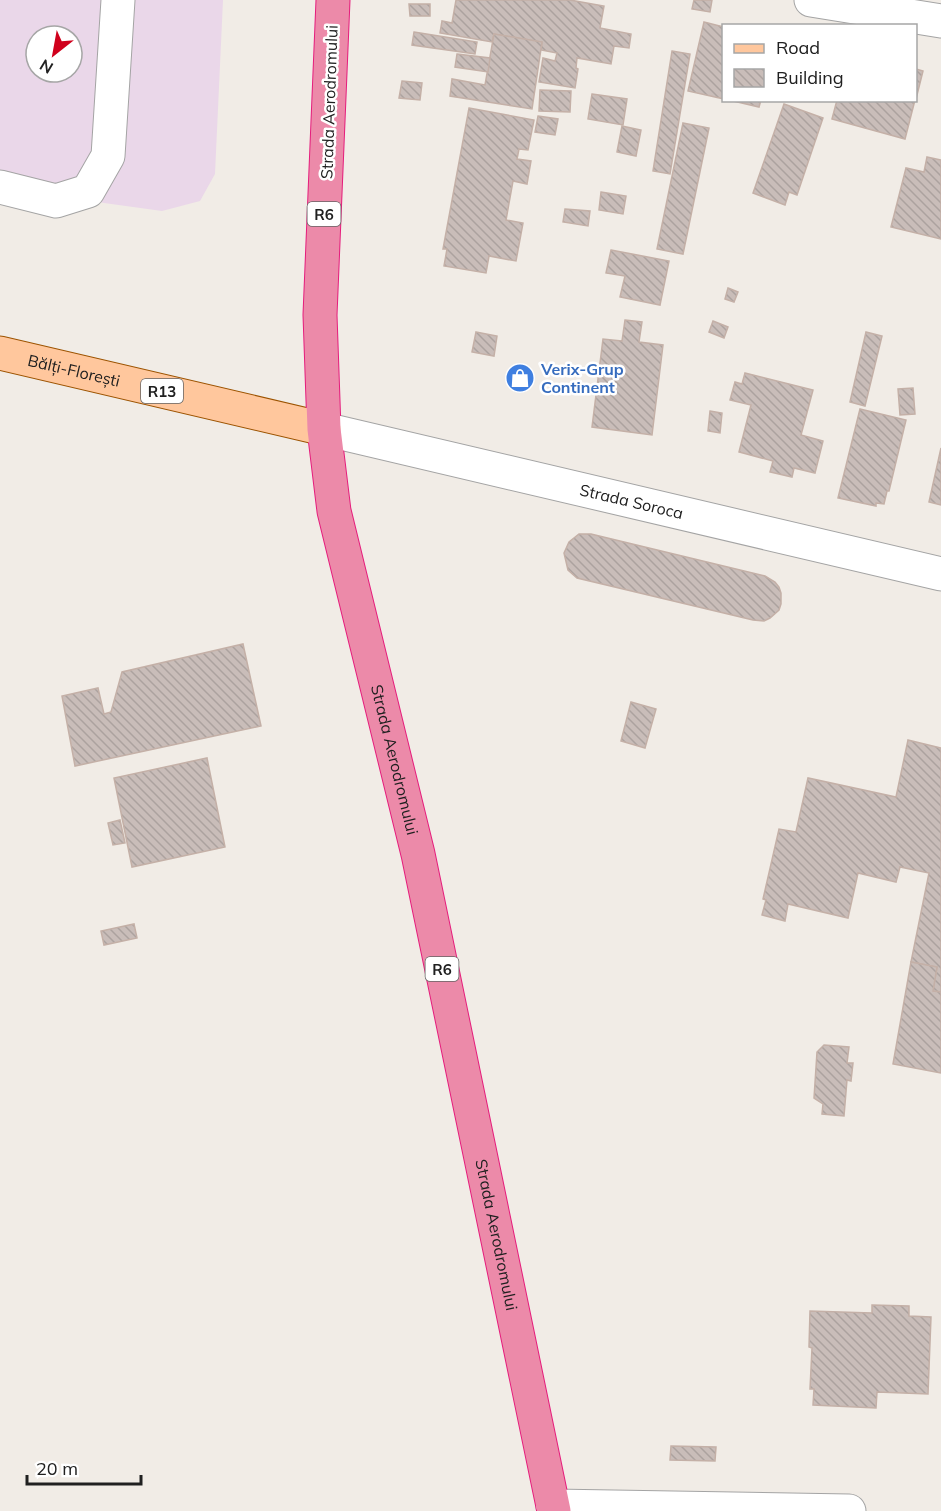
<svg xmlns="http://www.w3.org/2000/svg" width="941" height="1511" viewBox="0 0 941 1511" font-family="Mulish,sans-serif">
  <defs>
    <pattern id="building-back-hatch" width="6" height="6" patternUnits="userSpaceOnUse" patternTransform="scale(1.5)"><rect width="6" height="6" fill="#c9bdb9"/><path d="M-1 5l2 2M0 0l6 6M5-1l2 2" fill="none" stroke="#aca29f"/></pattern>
  </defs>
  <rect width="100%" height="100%" fill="#f1ece6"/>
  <path fill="#ead7e9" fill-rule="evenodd" d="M0,0H223L215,174L200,201L162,211L104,203L0,178ZM36,36H72V72H36Z"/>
  <g fill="url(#building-back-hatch)" stroke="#c4b0a7" stroke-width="1.5">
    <path d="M456,0H570L604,6L600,28L631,34L629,48L614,46L611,64L577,58L576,68L578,69L575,88L539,82L543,58L555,61L557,53L541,50L542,42L494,34L492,42L440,33L442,21L452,23Z"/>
    <path d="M694,0H712L710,12L692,9Z"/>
    <path d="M409,4H430V16H410Z"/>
    <path d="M704,22L724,27V99L688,91Z"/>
    <path d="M414,32L477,42L475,54L412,45Z"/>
    <path d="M494,34L542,42L532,109L450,96L452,79L485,85Z"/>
    <path d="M672,51L690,54L670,174L653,171Z"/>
    <path d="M457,54L490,58L488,72L455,67Z"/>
    <path d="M916,69L923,71L916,99Z"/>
    <path d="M402,81L422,83L420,100L399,98Z"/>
    <path d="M540,90L571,91L570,112L539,111Z"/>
    <path d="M592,94L627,99L623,125L588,119Z"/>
    <path d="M729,100H761L759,107Z"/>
    <path d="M837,100H915L905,139L832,119Z"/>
    <path d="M784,104L823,118L797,195L789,192L785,205L753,193Z"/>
    <path d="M469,108L534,120L528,150L519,149L517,159L531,161L527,184L513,181L506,220L523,223L516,261L489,256L486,273L444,266L447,249H443Z"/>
    <path d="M538,116L558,119L555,135L535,132Z"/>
    <path d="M683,123L709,128L683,254L657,249Z"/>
    <path d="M622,126L641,130L636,156L617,152Z"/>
    <path d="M927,157L941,160V239L891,227L906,168L924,172Z"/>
    <path d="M601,192L626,196L623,214L599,210Z"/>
    <path d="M565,209L590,211L588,226L563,222Z"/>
    <path d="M611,250L669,261L660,305L620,297L625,276L606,273Z"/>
    <path d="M728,288L738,292L734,302L725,299Z"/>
    <path d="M625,320L642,322L639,342L663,345L652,435L592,427L603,339L622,341Z"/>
    <path d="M713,321L728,327L724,338L709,332Z"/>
    <path d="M476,332L497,336L494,356L472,352Z"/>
    <path d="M866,332L882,336L865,406L850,402Z"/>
    <path d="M745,373L813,390L801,435L823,441L815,473L794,468L792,477L770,472L773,461L739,452L751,405L730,400L735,382L742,384Z"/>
    <path d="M913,388L915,414L900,415L898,389Z"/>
    <path d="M860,409L906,420L889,491H887L884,504L876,503V506L838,498Z"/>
    <path d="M710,411L722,413L720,433L708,431Z"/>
    <path d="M941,448V505L929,502Z"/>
    <path d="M579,534H591L765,576L775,582L779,587L781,593V604L779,610L770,618L764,621L753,620L577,578L568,570L564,553L569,542Z"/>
    <path d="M243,644L261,726L75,766L62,696L98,688L104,714L111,712L122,672Z"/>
    <path d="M631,702L656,709L645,748L621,741Z"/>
    <path d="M908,740L941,748V992L933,991L937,967L911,962L929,873L900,867L896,882L858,873L848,918L788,904L785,921L762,915L766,900L763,899L779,829L796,832L808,778L896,797Z"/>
    <path d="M207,758L225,847L132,867L114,778Z"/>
    <path d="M120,820L125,843L113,845L108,823Z"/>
    <path d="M134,924L137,938L104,945L101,931Z"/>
    <path d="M911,962L937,967L933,991L941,992V1073L893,1064Z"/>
    <path d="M824,1045L849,1047L847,1063H853L851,1081L847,1080L844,1116L822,1114L823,1104L814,1098L817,1052Z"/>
    <path d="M872,1305L909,1306V1316L931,1317L928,1394L877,1392L876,1408L813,1405L814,1389H810L812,1348L809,1347L810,1311L872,1313Z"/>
    <path d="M671,1446L716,1447L715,1461L670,1460Z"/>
  </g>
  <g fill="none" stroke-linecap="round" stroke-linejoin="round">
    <g stroke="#a4a4a4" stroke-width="35">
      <g id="minor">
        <path d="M811,0L941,21"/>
        <path d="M0,187L56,201L88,191L108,156L118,0"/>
        <path id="s1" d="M324,429L941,574"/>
        <path d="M553,1506L849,1511"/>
      </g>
    </g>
    <g stroke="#9c5300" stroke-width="35">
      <g id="major">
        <path id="s2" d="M0,353L324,429"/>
      </g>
    </g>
    <g stroke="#e51d7c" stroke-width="35">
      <g id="highway">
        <path id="s3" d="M333,0L320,315L324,429L334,511L418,854L554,1511"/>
      </g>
    </g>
    <use href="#minor" stroke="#fff" stroke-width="33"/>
    <use href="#major" stroke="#ffc79d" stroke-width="33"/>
    <use href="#highway" stroke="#ec8aa9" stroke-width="33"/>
  </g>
  <defs>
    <g id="shop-disc" transform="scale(1.5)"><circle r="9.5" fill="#3f7fe0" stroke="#fff"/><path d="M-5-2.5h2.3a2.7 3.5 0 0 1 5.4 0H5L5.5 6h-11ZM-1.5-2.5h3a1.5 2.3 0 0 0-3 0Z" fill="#fff"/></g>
  </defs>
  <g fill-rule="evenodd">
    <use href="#shop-disc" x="520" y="378"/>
  </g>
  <g text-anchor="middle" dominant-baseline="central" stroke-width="5" stroke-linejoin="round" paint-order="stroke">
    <g fill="#fff" stroke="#636363" stroke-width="1.5">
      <rect x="307.5" y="202" width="33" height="24" rx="4.5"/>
      <rect x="141" y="379" width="42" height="24" rx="4.5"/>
      <rect x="425.5" y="957" width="33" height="24" rx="4.5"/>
    </g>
    <g font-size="15" font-weight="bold" fill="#202020">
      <text x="324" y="214">R6</text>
      <text x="162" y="391">R13</text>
      <text x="442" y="969">R6</text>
    </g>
    <g font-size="16" fill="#202020" stroke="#fff">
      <text transform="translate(329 102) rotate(-88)">Strada Aerodromului</text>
      <text stroke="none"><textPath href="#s2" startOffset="76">Bălți-Florești</textPath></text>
      <text stroke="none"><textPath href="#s1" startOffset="316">Strada Soroca</textPath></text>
      <text stroke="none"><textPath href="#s3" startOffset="768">Strada Aerodromului</textPath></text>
      <text stroke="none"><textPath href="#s3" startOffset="1254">Strada Aerodromului</textPath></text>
    </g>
    <g font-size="16" font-weight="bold" fill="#366cbe" stroke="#fff" text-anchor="start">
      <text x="541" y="369">Verix-Grup<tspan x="541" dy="18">Continent</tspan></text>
    </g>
  </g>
  <rect x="722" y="24" width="195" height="78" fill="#ffffff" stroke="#a6a6a6" stroke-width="1.5"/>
  <rect x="734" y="44" width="30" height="9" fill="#ffc79d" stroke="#a6a6a6" stroke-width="1.5"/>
  <text x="776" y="54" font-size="18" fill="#202020">Road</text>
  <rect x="734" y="69" width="30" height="18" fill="url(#building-back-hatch)" stroke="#a6a6a6" stroke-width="1.5"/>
  <text x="776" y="84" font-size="18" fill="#202020">Building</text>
  <g transform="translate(54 54) rotate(211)"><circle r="28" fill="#ffffff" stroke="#a6a6a6" stroke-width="1.5"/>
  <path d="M0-4.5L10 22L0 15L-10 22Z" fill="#d0001c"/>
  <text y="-9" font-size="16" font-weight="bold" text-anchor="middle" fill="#202020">N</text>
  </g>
  <path d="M27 1475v9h114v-9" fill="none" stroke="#202020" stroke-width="3"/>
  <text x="36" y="1475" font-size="18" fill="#202020" stroke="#ffffff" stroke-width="4.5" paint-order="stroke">20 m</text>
</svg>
